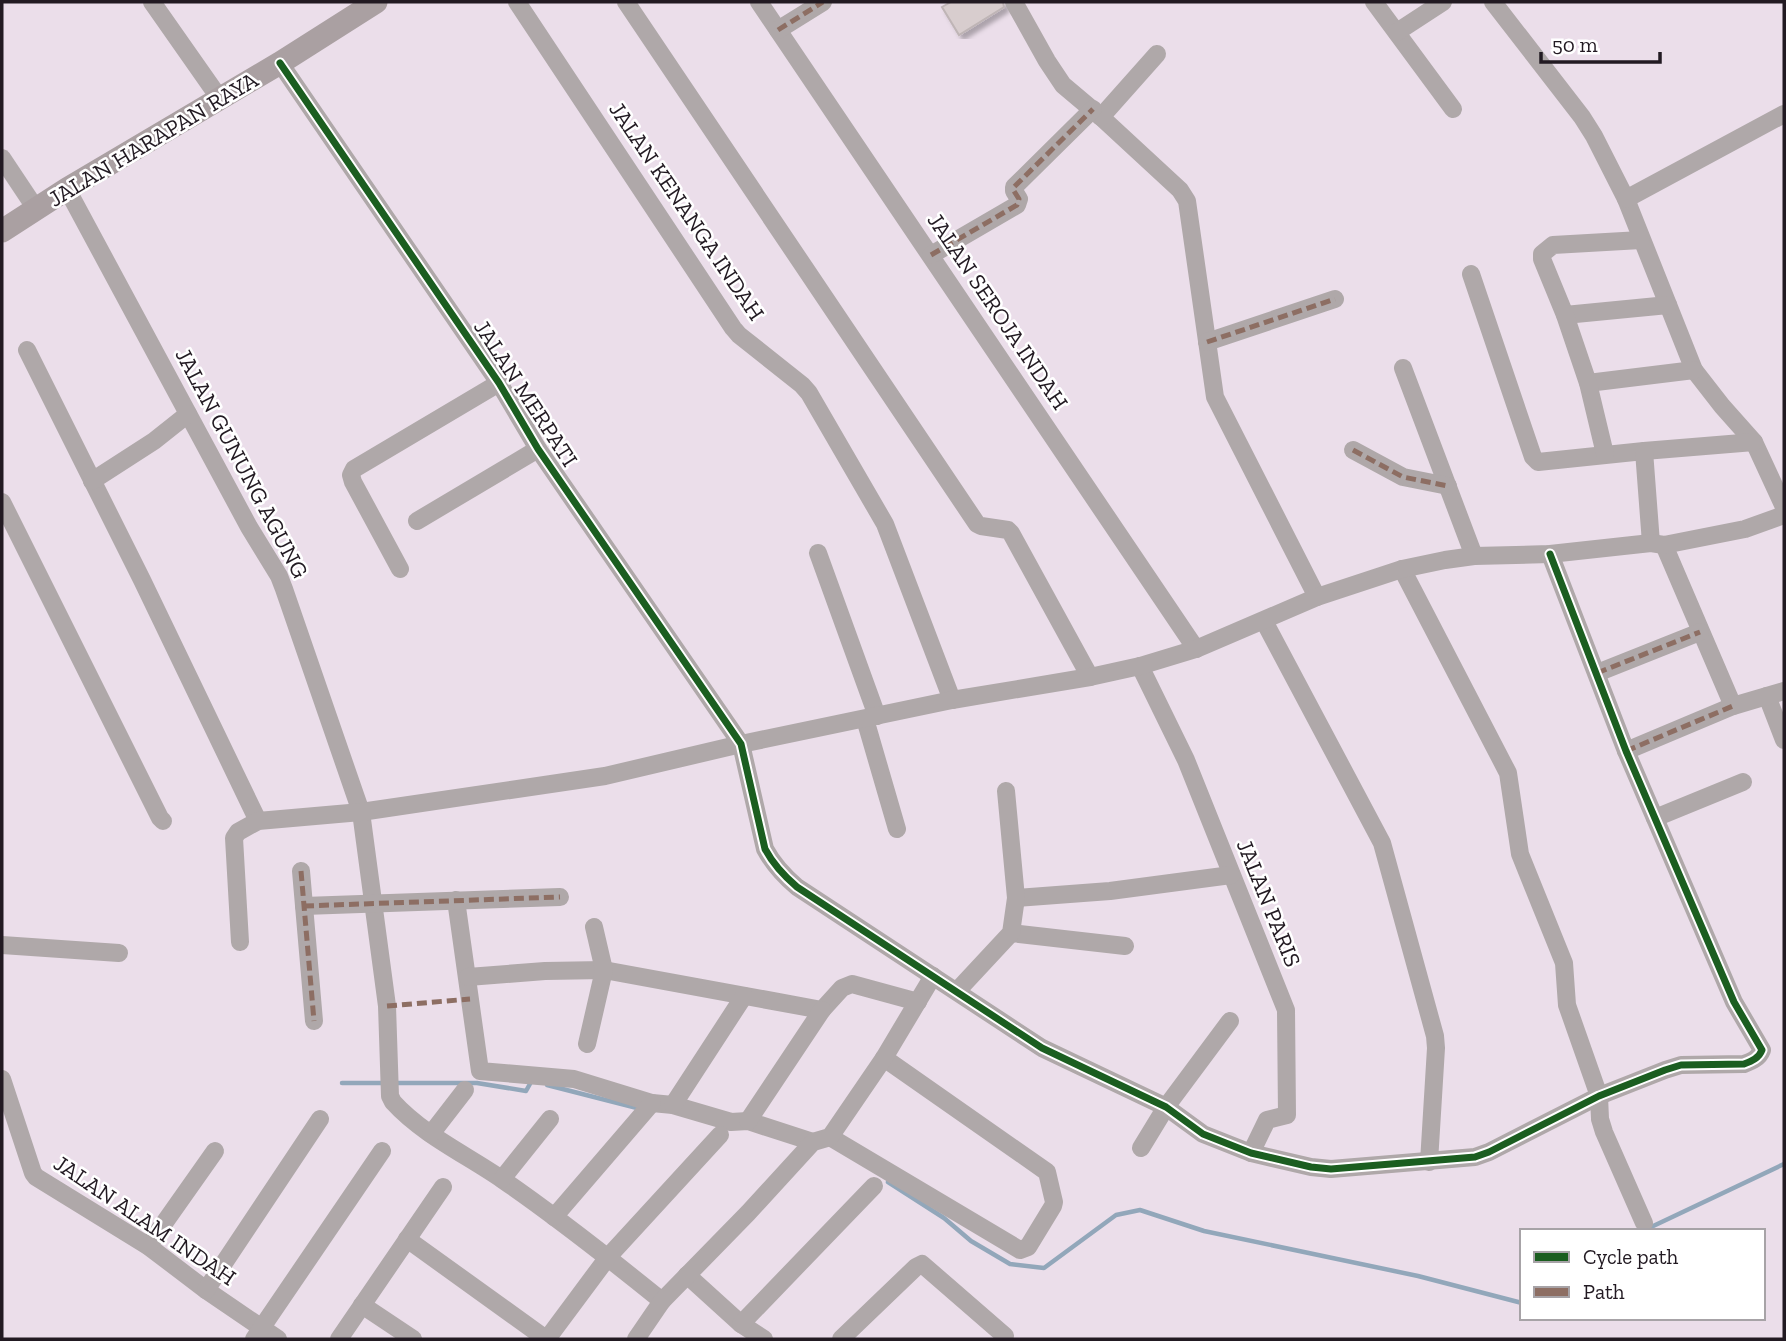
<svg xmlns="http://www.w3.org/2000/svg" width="1786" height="1341" viewBox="0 0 1786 1341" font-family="'Zilla Slab',serif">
  <defs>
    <filter id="shadow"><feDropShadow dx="4.5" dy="4.5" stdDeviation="2" flood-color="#0004"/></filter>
  </defs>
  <rect width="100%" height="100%" fill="#ebdeea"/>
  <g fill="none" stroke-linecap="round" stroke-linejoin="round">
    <g stroke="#92a7ba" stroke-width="4.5">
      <path d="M342,1083H387"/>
      <path d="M396,1083H477L526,1091L531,1082"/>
      <path d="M547,1085L637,1108"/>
      <path d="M888,1182L944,1218L971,1241L1010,1264L1044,1268L1116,1215L1140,1210L1204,1231L1418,1276L1522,1303"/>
      <path d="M1649,1228L1784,1164"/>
    </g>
  </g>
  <path fill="#d8cdce" stroke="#bfb5b6" stroke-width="2" filter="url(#shadow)" d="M951,2H1003L1004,7L959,35L942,7Z"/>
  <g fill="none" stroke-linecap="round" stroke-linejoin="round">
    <g stroke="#afa8a9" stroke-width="18">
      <path d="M152,2L220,99"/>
      <path d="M517,2L733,328L739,335L802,385L809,393L885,524L952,700"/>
      <path d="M626,2L977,524L981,526L1008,530L1011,533L1090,677"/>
      <path d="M759,2L1196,649"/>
      <path d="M1014,2L1047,61L1063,85L1101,117L1180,190L1187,201L1215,397L1317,597"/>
      <path d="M1374,2L1453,109"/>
      <path d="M1493,2L1582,117L1594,136L1626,199L1694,370L1722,406L1754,442L1784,507"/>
      <path d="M778,30L823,2"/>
      <path d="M1397,32L1443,2"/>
      <path d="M280,63L499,383L538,449L741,744L765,849C773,864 784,876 797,887L1042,1048L1166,1107L1203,1134L1251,1153L1311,1167L1331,1169L1475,1157L1489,1152L1599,1096L1665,1070L1681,1065L1744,1064C1752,1061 1759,1058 1762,1050L1734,1002L1626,751L1550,554"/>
      <path d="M1101,117L1157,54"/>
      <path d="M2,158L36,209"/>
      <path d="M67,189L249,527L279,576L284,589L361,812L387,1006L390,1096L393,1102C423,1135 467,1155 503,1180C558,1218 610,1259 662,1301"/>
      <path d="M1626,199L1784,114"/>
      <path d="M931,255L1017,205L1019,199L1014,191V187L1093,109"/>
      <path d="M1471,274L1533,457L1538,462L1644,451L1754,442"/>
      <path d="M1565,315L1668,305"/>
      <path d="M1207,342L1335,299"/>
      <path d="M27,350L142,580L258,821"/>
      <path d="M1403,368L1474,556"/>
      <path d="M1588,383L1694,370"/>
      <path d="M1353,450L1403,477L1448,486"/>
      <path d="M1644,451L1651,543"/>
      <path d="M1605,454L1588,383L1565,315L1542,259V254L1553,245L1641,240"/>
      <path d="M92,481L154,441L188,414"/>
      <path d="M2,502L160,818L163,821"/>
      <path d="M417,521L538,449"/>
      <path d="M1664,545L1733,706"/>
      <path d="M818,553L877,716"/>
      <path d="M400,569L353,482L351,475L354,469L499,383"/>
      <path d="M1402,569L1508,773L1520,854L1564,963L1567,1005L1599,1096L1600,1119L1604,1132L1644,1223"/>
      <path d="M1264,621L1382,843L1435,1036L1436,1048L1429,1162"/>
      <path d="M1140,666L1186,760L1286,1010L1287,1115L1267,1120L1251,1153"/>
      <path d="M1597,673L1700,632"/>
      <path d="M1767,696L1784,740"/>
      <path d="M865,719L897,829"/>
      <path d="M1626,751L1733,706L1784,691"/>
      <path d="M1655,818L1743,782"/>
      <path d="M301,871L314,1021"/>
      <path d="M1016,898L1110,891L1231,875"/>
      <path d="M456,900L480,1071L574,1079L652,1103L673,1105L731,1122L748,1121L813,1142"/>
      <path d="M304,906L560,897"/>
      <path d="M1011,933L1125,946"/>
      <path d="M240,942L234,838L238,832L258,821L361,812L605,776L741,744L952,700L1090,677L1140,666L1196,649L1317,597L1402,569L1445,560L1474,556L1550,554L1651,543L1664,545L1745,529L1784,515"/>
      <path d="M2,945L119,953"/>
      <path d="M468,977L545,971L604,970L822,1010L842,988L852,984L918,1002"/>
      <path d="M957,991L1011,933L1016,898L1006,791"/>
      <path d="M587,1044L604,970L594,927"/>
      <path d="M2,1079L33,1173L36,1177L148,1246L206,1290L278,1339"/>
      <path d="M673,1105L744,996"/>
      <path d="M748,1121L822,1010"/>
      <path d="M431,1134L465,1090"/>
      <path d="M830,1137L1020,1250L1028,1247L1053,1206L1054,1202L1047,1172L884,1058"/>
      <path d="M1141,1148L1166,1107L1230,1021"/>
      <path d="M502,1179L550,1119"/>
      <path d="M554,1217L652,1103"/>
      <path d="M407,1239L546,1339"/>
      <path d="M148,1246L215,1151"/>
      <path d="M687,1275L741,1324L764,1339"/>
      <path d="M206,1290L320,1119"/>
      <path d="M362,1305L413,1339"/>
      <path d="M741,1324L874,1186"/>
      <path d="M254,1339L382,1151"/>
      <path d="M339,1339L443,1187"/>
      <path d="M547,1339L608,1257L720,1135"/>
      <path d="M636,1339L662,1301L748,1213L813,1142L830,1137L884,1058L933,976"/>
      <path d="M841,1339L916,1267L922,1264L1005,1336"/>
    </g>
    <path stroke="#aaa0a2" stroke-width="23" d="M2,231L67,189L280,63L376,2"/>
    <g stroke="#8d6e63" stroke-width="5" stroke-dasharray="10 5" stroke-linecap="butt">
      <path d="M778,30L823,2"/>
      <path d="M931,255L1017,205L1019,199L1014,191V187L1093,109"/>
      <path d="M1207,342L1335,299"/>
      <path d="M1353,450L1403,477L1448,486"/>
      <path d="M1597,673L1700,632"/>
      <path d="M1626,751L1733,706"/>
      <path d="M301,871L314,1021"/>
      <path d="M304,906L560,897"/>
      <path d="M387,1006L470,999"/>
    </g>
    <g stroke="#fff" stroke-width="11">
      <path id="cycleway" d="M280,63L499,383L538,449L741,744L765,849C773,864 784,876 797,887L1042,1048L1166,1107L1203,1134L1251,1153L1311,1167L1331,1169L1475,1157L1489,1152L1599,1096L1665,1070L1681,1065L1744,1064C1752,1061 1759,1058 1762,1050L1734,1002L1626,751L1550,554"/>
    </g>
    <use href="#cycleway" stroke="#1b5e20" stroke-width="7"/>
  </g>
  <g text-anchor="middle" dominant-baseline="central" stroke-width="5" stroke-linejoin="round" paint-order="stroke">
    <g font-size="23" fill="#221a22" stroke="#fff">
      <text transform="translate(153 139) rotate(-31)">JALAN HARAPAN RAYA</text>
      <text transform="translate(687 211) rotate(56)">JALAN KENANGA INDAH</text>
      <text transform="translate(998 311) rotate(56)">JALAN SEROJA INDAH</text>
      <text transform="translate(526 393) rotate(57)">JALAN MERPATI</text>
      <text transform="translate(242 463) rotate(62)">JALAN GUNUNG AGUNG</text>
      <text transform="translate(1269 903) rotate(68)">JALAN PARIS</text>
      <text transform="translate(145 1220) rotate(34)">JALAN ALAM INDAH</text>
    </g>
  </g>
  <rect width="1786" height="1341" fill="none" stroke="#221a22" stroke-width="7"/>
  <rect x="1520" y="1229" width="245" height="91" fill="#ffffff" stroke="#a7a3a7" stroke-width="2"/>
  <rect x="1534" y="1252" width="35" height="10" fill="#1b5e20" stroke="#a7a3a7" stroke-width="2"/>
  <text x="1583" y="1264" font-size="21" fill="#221a22">Cycle path</text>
  <rect x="1534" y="1287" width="35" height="10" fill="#8d6e63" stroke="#a7a3a7" stroke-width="2"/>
  <text x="1583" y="1299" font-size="21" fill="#221a22">Path</text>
  <path d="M1541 52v10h119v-10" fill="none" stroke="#221a22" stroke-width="3.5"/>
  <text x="1552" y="52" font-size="21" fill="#221a22" stroke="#ffffff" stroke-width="5" paint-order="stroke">50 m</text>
</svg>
